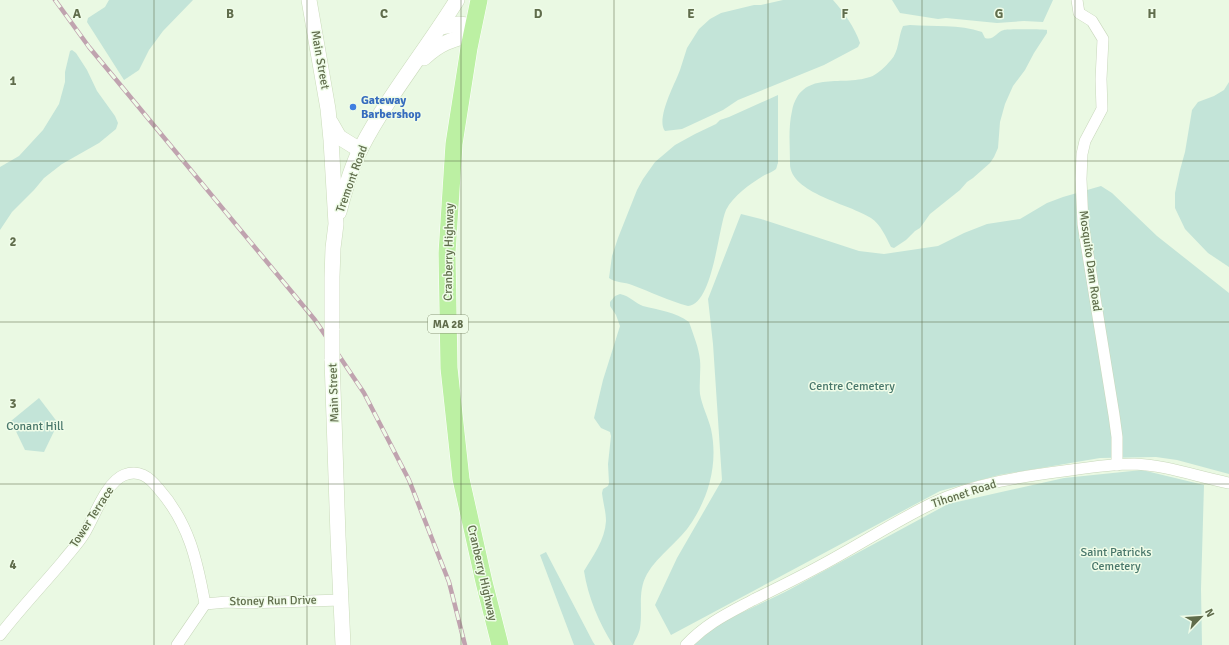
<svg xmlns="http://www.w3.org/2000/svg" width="1229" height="645" viewBox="0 0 1229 645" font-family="Signika,sans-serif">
  <rect width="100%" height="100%" fill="#eaf9e3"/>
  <g fill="#c3e4d8">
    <path d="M109,0H193L163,31L149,50L139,70L124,80L87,22L88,18L105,7Z"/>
    <path d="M783,0H833C844,12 855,28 860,43L858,47L824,65L738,100L723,110L682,129L665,131C656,120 673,87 678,75L680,70L687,48L699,29L710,19L721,13L754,5H761Z"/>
    <path d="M892,0H1053L1043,22L1024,21L997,23L946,18L938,19L900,13Z"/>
    <path d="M910,25C934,27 959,24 982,32L985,38C994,41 996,32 1004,30C1007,29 1045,29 1047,30V33L1034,53L1025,70L1013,86L1005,104L1000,122L998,148L994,157L990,163L973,178L967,182L960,190L930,214L920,228L915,231L906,240L894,248L891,247C886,237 881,225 871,218C850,204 789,193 790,163C790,146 788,128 792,111C801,69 840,87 870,77C877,75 886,66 891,60C899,52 898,37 903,26Z"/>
    <path d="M72,50L76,53L87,70L97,91L115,116L118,123L116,129L99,143L62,164L44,178L34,190L12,212L0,230V167L19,156L43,130L59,104L65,82V72L70,51Z"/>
    <path d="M1229,82V267L1208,253L1185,229L1175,208V193L1180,170L1185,152L1192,110L1198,102L1214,96L1224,90Z"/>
    <path d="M778,95V163C777,165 777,167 776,169C773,172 766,174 763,176C750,184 733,196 726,210C718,229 713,304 688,306C669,301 651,292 632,285C625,282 615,283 609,278L612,256L618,238L637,190L643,179L655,162L675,145L695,134L716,124L720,120L729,117Z"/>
    <path d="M1101,186L1112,193L1157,236L1229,293V474L1177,460L1156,457L1100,458L999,475L940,491L671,635L655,605L677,558L722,480L713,344L708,299L741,214L761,219L859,251L884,254L938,246L964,233L987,224L1020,219L1047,203L1063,197Z"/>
    <path d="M620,294C630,296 635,303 643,306C659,310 675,312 689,322C693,334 699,348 700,360C701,371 699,383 700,394C702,406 708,417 711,429C718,462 710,494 692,522C680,541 658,555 647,574C637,592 643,610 640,628C639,634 635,640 633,645H613C599,623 588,597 584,571C593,556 605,540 606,521C606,512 603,502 602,493L603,489L608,486L609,483L608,464L611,436L610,432L601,428L594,418L603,380L620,326L616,315L610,306V302L615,296Z"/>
    <path d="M39,398L58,423L44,452L25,450L11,421Z"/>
    <path d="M1142,470L1204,485L1201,589L1202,645H694L718,624L785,592L948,504L1064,478Z"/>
    <path d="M546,552L593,642L595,645H574L540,555Z"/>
  </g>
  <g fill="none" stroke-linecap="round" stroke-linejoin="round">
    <g stroke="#c8d7bb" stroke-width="12">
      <g id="minor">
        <path d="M1077,0L1079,13L1092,21L1103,39L1101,79L1102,109L1085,141L1082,154L1081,179L1083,224L1114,415L1117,437V465"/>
        <path d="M205,604L227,602L250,603L341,600"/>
        <path d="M0,635C20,609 42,586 63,561C70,552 78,544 84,534C94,518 106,482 124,475C139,469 149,477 158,488C189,523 197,560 205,604L177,645"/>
        <path d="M686,645C707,623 727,614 753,600C775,589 796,579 818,567C856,547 892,523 931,504C974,483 1024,476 1071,470C1092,467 1113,464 1134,464C1166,465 1198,477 1229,483"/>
      </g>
    </g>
    <g stroke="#cadbba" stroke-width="16">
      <g id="secondary">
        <path d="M309,0L328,109L331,140L336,224L333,248L332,277V330"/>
        <path d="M440,27L459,24L474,26"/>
        <path d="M424,58C440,43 451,40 472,34"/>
        <path d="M331,123L339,137L360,150"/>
        <path d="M339,212C344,193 352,165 361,148C388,96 426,50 457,0"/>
        <path d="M332,359L338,536L343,645"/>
      </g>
    </g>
    <g stroke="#fff" stroke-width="18">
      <path id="primary" d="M479,0L469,48L454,144L447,253L449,368L461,479L484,582L500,645"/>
    </g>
    <use href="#minor" stroke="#fff" stroke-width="11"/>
    <use href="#secondary" stroke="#fff" stroke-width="15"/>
    <use href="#primary" stroke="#bcf0a3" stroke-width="17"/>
    <g stroke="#c0a3af" stroke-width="4.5">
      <path id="rail" d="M55,0L89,47L315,320L364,393L409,480L449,582L465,645"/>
    </g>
    <use href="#rail" stroke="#effce8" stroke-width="3" stroke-dasharray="9" stroke-linecap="butt"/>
    <g stroke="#cadbba" stroke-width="16" stroke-linecap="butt">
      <path id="secondary-bridge" d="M332,359V330"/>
    </g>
    <use href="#secondary-bridge" stroke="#fff" stroke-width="15"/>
  </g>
  <path fill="none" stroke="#606d4c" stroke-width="1" stroke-opacity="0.55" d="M154,0V645M307,0V645M461,0V645M614,0V645M768,0V645M922,0V645M1075,0V645M0,161H1229M0,322H1229M0,484H1229"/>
  <circle fill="#3f7fe0" stroke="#effce8" stroke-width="1.5" cx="353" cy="107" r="4"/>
  <g text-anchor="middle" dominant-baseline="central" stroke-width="3" stroke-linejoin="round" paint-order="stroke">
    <rect fill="#effce8" stroke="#8b987b" stroke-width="1" x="428" y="315" width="40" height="18" rx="3"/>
    <g font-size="11" font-weight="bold" fill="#606d4c">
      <text x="448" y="324">MA 28</text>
    </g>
    <g font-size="12" fill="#606d4c" stroke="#effce8">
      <text transform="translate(320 60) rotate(80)">Main Street</text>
      <text transform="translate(352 179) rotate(-70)">Tremont Road</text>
      <text transform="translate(449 252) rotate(-89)">Cranberry Highway</text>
      <text transform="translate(1090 261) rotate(82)">Mosquito Dam Road</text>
      <text transform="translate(334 393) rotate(-92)">Main Street</text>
      <text transform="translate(964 494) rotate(-18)">Tihonet Road</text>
      <text transform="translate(92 517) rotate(-57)">Tower Terrace</text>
      <text transform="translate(482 573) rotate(77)">Cranberry Highway</text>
      <text transform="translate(273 601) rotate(-1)">Stoney Run Drive</text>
    </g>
    <g font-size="12" font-weight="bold" fill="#366cbe" stroke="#effce8" text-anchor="start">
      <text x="361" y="100">Gateway<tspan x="361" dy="14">Barbershop</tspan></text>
    </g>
    <g font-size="12" fill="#49776b" stroke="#effce8">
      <text x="852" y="386">Centre Cemetery</text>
      <text x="35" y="426">Conant Hill</text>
      <text x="1116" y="552">Saint Patricks<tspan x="1116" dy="14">Cemetery</tspan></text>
    </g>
  </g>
  <g font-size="13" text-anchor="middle" font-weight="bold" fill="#606d4c" stroke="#effce8" stroke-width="3" stroke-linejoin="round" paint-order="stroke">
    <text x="77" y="18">A</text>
    <text x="230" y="18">B</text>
    <text x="384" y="18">C</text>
    <text x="538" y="18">D</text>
    <text x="691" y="18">E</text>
    <text x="845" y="18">F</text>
    <text x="999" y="18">G</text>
    <text x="1152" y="18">H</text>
    <text x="13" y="85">1</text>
    <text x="13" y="246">2</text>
    <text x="13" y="408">3</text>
    <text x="13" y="569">4</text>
  </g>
  <g transform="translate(1201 617) rotate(65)" stroke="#effce8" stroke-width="3" paint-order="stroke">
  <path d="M0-3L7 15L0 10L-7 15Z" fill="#606d4c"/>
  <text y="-6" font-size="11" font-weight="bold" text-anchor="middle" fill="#606d4c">N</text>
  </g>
</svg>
